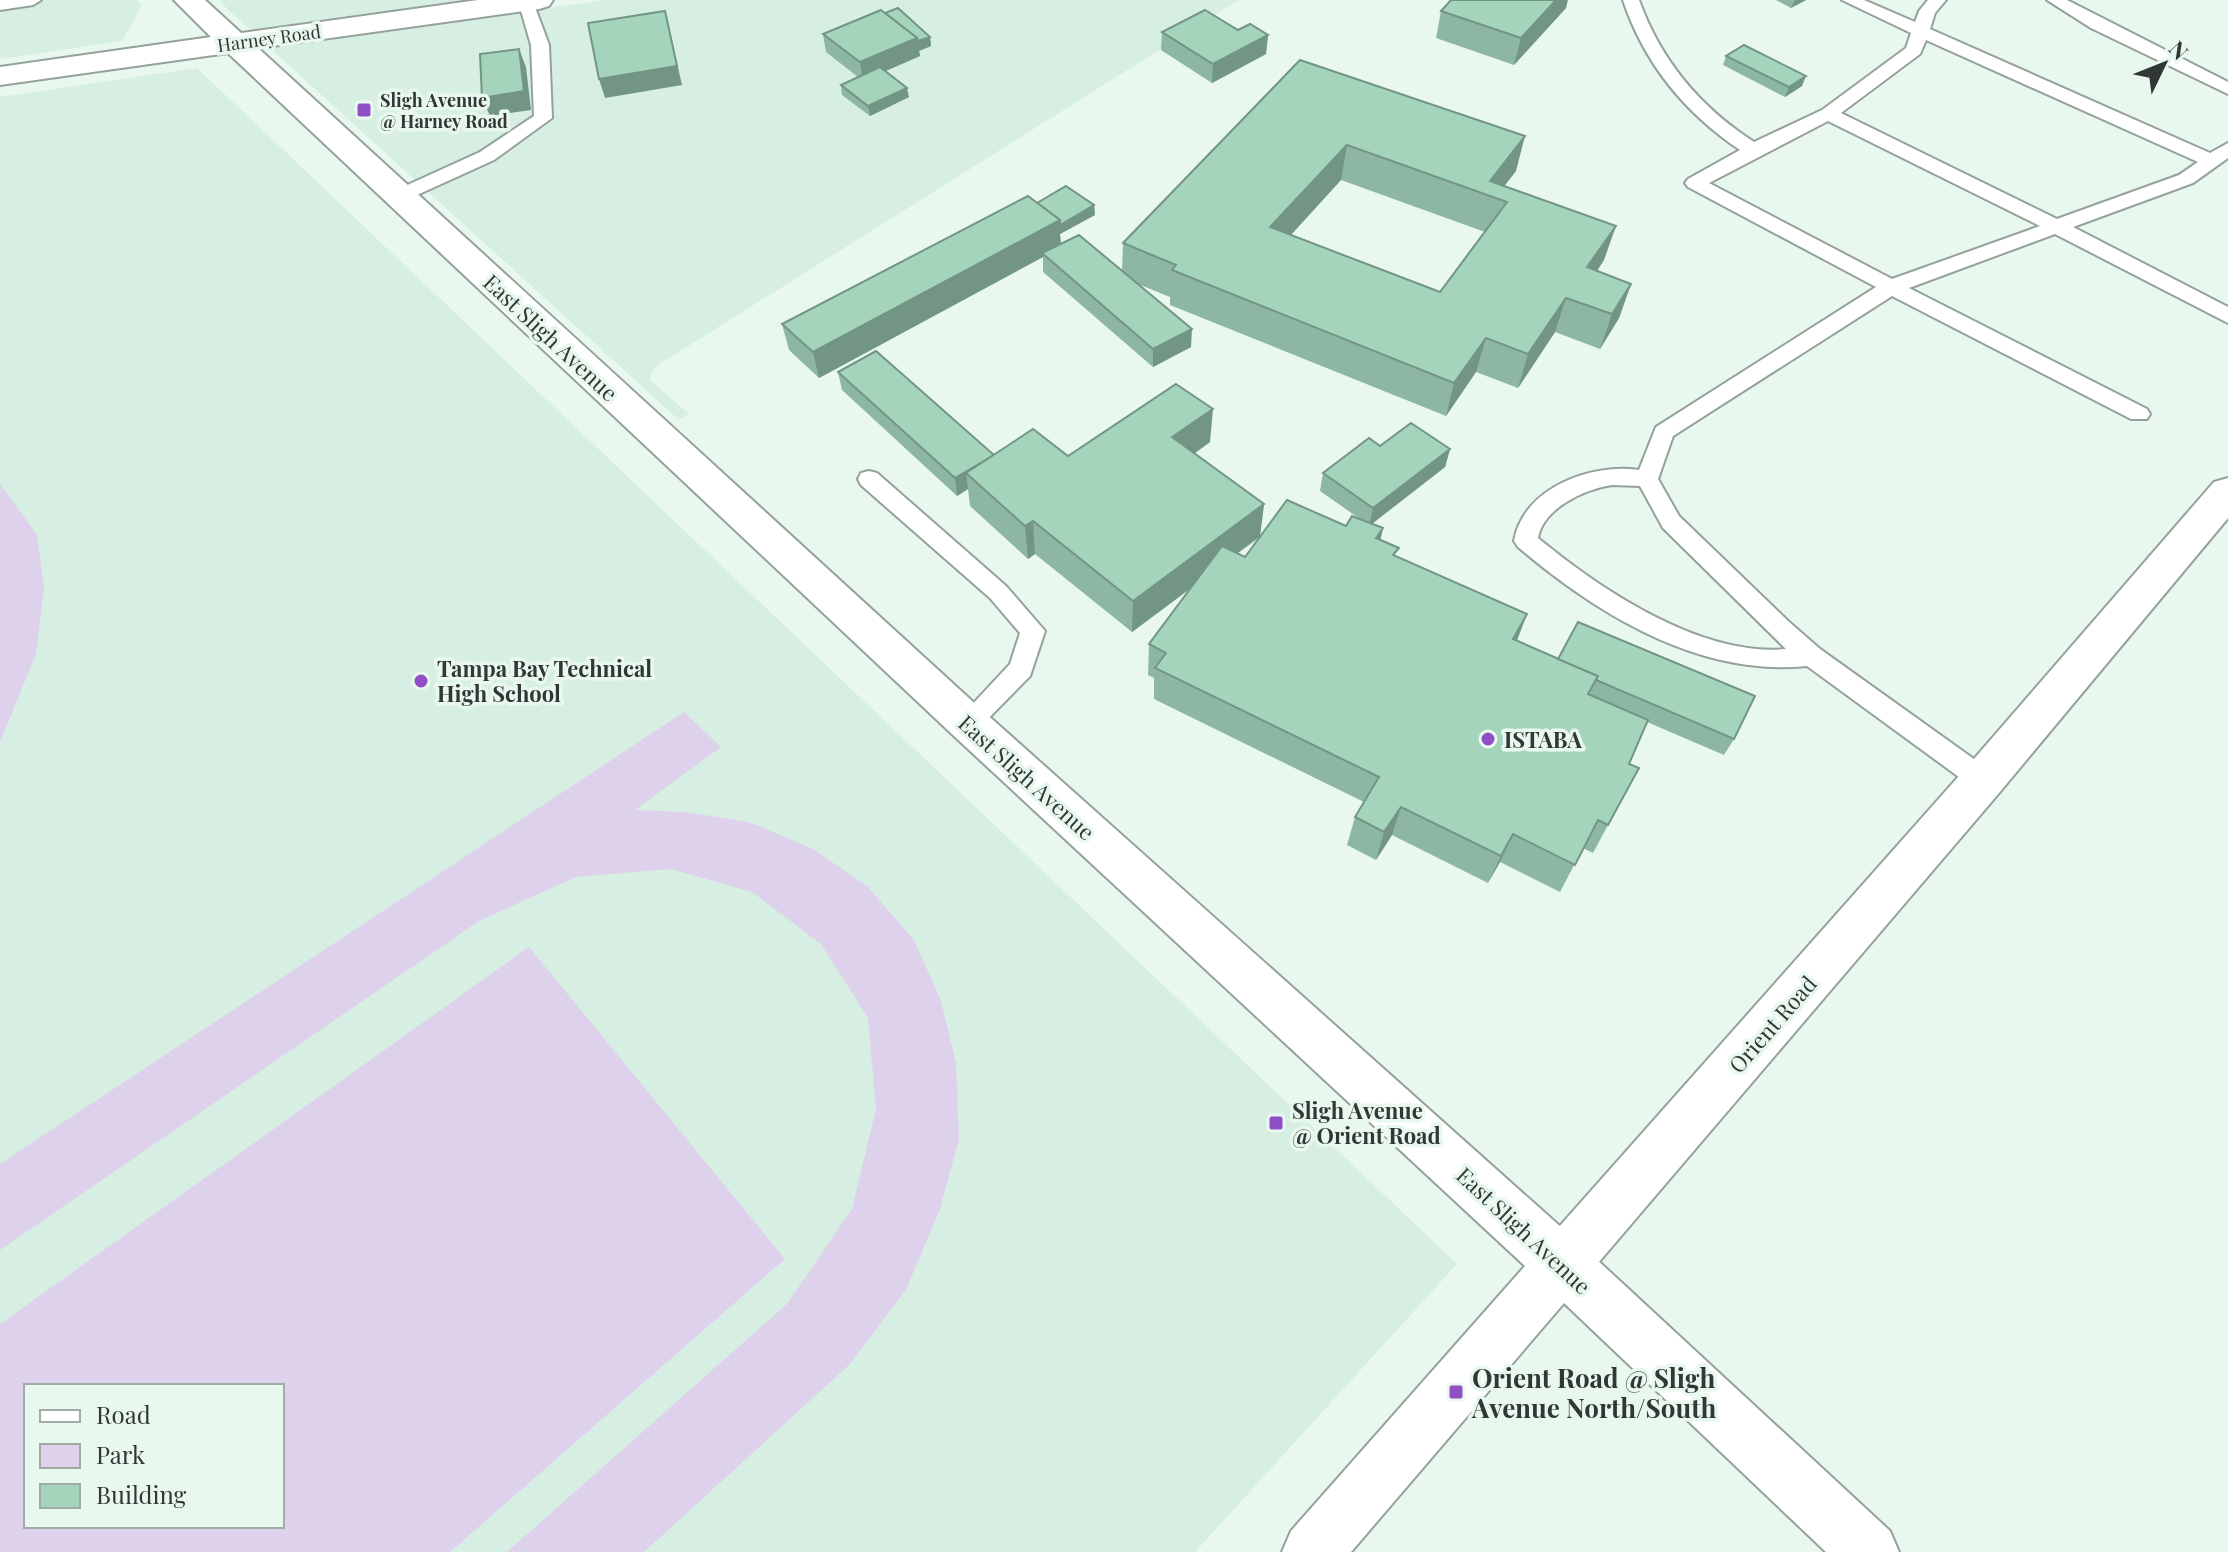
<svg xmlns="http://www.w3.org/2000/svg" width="2228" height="1552" viewBox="0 0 2228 1552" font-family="'Playfair Display',serif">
  <rect width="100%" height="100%" fill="#e8f8ef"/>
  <g fill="#d7eee2" fill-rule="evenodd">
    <path d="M0,0H136L142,5L122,41L0,59Z"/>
    <path d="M218,0H473L251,31Z"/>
    <path d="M605,0H1239L658,365L651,373L650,380L689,414L679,420L270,48Z"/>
    <path d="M197,68L1457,1264L1195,1552H0V97ZM26,1386H282V1526H26Z"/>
  </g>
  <g fill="#ded1ec" fill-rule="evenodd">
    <path d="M0,484L37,535L44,587L36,654L0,742Z"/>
    <path d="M684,712L721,747L635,810L685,812L749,822L813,849L867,886L914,940L941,1001L956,1063L959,1139L940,1209L906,1290L849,1365L644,1552H507L787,1304L852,1209L876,1109L868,1018L821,944L752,892L671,869L576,877L479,921L0,1250V1164Z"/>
    <path d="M529,947L785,1259L450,1552H0V1324ZM26,1386H282V1526H26Z"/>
  </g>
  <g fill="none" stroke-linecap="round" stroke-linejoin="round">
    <g stroke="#94a29b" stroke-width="4">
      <g id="service">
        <path d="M0,0H41L33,5L0,10Z"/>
        <path d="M518,0L533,2L549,45L552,118L494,160L406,200H392L389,196L392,192L480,152L534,116L531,45Z"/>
        <path d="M1623,0H1639C1661,61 1700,107 1754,142L1822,110L1906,48L1911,33L1842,0H1864L1915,22L1919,11L1928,0H1946L1935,13L1930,29L2210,153L2228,143V158L2193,183L2073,227L2228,307V323L2055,234L1909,288L2147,409L2150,414L2147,419H2131L1892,296L1673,436L1658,479L1679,516L1788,621L1820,649L1992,772L1996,780L1992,788L1983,791L1974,788L1807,666C1699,677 1597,614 1518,547L1514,541C1523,488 1591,463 1639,470L1656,427L1876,287L1688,187L1685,183L1688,179L1740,150C1685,113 1644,63 1623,0ZM1926,40L2198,162L2179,175L2057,219L1841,113L1920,54ZM1828,121L2040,226L1892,279L1709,183ZM1612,485L1640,486L1663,528L1786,649C1701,657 1601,590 1538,538C1543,508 1585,489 1612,485Z"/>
        <path d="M2047,0H2067L2228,82V94L2091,28Z"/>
        <path d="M869,471L877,473L1006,586L1045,631L1030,676L977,730L968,733L959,730L955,723L1010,664L1020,633L990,598L861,485L858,479L861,473Z"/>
      </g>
    </g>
    <g stroke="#94a29b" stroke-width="4">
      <path id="minor" d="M2228,478V518L1999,793L1581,1283L1562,1291L1543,1283L1535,1264L1543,1245L1967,767L2214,482Z"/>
    </g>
    <g stroke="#94a29b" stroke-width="4">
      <path id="tertiary" d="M174,0H205L241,33L478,0H553L549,6L539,9L258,48L983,711L1581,1245L1890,1531L1899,1552H1826L1564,1303L1351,1552H1282L1291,1531L1525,1266L953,735L228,53L0,85V67L211,37Z"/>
    </g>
    <use href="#service" fill="#fff" fill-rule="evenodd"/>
    <use href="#minor" fill="#fff" fill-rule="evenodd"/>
    <use href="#tertiary" fill="#fff" fill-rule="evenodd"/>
  </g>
  <g fill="#8db7a2" fill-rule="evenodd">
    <path d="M1776,0H1806L1791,8Z"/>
    <path d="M1566,8L1514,65L1436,38L1441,11Z"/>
    <path d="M885,13L930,37L931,46L919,51L920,56L885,71L909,97L870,116L842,95L841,85L858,77L826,52L823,34Z"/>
    <path d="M1238,30L1268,35L1266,54L1212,83L1161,50L1162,32Z"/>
    <path d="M1726,56L1802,86L1785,97L1723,65Z"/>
    <path d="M1300,60L1516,171L1504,186L1604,260L1597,271L1631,284L1619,318L1600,349L1555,332L1518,388L1476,372L1446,416L1170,305V297L1138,284L1191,347L1153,367L1043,272V257L819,378L789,350L782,324L1037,203L1094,205L1095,215L1060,234L1061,244L1122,271L1123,243ZM1341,180L1485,232L1440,292L1291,235Z"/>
    <path d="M838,372L994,455L1068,456L1210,442L1195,453L1264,504L1260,536L1346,526L1360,519L1320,491L1323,473L1380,446L1450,449L1445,467L1372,524L1380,540L1396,556L1517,641L1734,739L1724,755L1647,722L1629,764L1608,825L1593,853L1583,848L1560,892L1500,862L1488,883L1392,835L1376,860L1347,845L1355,817L1364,802L1154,699V678L1148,675L1149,644L1190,589L1132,632L1035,554L1028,559L970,506L968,489L957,496L842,390ZM1260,537L1245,557L1237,554Z"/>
  </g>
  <g fill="#739584">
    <path d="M1556,0H1568L1566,8L1514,65L1521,38Z"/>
    <path d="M1795,0H1806L1791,8Z"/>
    <path d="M665,11L682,85L605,98L599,79Z"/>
    <path d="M1268,35L1266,54L1212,83L1213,64Z"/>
    <path d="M930,37L931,46L919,51L920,56L863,81L860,62L917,38Z"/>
    <path d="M519,49L526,67L531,110L490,116L482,98Z"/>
    <path d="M1806,76L1802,86L1785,97L1789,87Z"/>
    <path d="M907,88L909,97L870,116L868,106Z"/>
    <path d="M1525,136L1516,171L1495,198L1490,181Z"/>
    <path d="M1347,145L1341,180L1266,262L1270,227Z"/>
    <path d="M1094,205L1095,215L1060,234L1061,247L1042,253L1043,257L819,378L813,352L1060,220Z"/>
    <path d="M1616,226L1604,260L1576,302L1587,267Z"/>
    <path d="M1631,284L1619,318L1600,349L1612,314Z"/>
    <path d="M1566,298L1555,332L1518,388L1528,354Z"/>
    <path d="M1192,329L1191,347L1153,367V349Z"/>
    <path d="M1486,338L1476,372L1446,416L1454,383Z"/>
    <path d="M1213,409L1210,442L1171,470L1172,437Z"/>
    <path d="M1450,449L1445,467L1369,526L1373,508Z"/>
    <path d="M994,455L966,473L968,489L957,496L955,478Z"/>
    <path d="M1264,504L1260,536L1132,632L1133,601Z"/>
    <path d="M1033,521L1035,554L1028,559L1025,526Z"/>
    <path d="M1383,528L1376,561V538Z"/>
    <path d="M1527,614L1515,646L1513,639Z"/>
    <path d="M1401,807L1392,835L1376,860L1384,832Z"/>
    <path d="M1513,834L1500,862L1488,883L1501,856Z"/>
  </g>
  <g fill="#a4d5bc" stroke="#739584" stroke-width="2" fill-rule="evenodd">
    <path d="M1451,0H1556L1521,38L1441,11Z"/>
    <path d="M898,8L930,37L918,41L917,38L885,13Z"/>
    <path d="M881,10L917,38L860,62L823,34Z"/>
    <path d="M1205,10L1238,30L1250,24L1268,35L1213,64L1162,32Z"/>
    <path d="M665,11L677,66L599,79L588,23Z"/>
    <path d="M1744,45L1806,76L1789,87L1726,56Z"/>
    <path d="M519,49L524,91L482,98L480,54Z"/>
    <path d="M1300,60L1525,136L1490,181L1616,226L1587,267L1631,284L1612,314L1566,298L1528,354L1486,338L1454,383L1172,270L1176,265L1123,243ZM1347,145L1507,202L1440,292L1270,227Z"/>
    <path d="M880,67L907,88L868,106L841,85Z"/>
    <path d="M1066,186L1094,205L1060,225V220L1037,203Z"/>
    <path d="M1028,196L1060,220L813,352L782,324Z"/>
    <path d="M1079,235L1192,329L1153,349L1042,253Z"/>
    <path d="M876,351L994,455L955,478L838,372Z"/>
    <path d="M1176,384L1213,409L1172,437L1264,504L1133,601L1033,521L1025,526L966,473L1033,429L1068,456Z"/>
    <path d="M1411,423L1450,449L1373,508L1323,473L1369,438L1380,446Z"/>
    <path d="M1287,500L1346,526L1352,516L1383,528L1376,538L1399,548L1393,555L1527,614L1513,639L1598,676L1588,694L1648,720L1629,764L1639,768L1608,825L1598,820L1575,865L1513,834L1501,856L1401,807L1384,832L1355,817L1379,777L1155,668L1166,653L1149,644L1222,546L1245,557Z"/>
    <path d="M1578,622L1755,696L1734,739L1596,680L1598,676L1558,659Z"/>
  </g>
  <g fill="#904fc4" stroke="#e8f8ef" stroke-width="3">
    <rect x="356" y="102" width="16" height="16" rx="4"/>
    <circle cx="421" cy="681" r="8"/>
    <circle cx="1488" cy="739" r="8"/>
    <rect x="1268" y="1115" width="16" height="16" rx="4"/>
    <rect x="1448" y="1384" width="16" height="16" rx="4"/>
  </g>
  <g text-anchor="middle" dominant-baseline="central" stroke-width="7" stroke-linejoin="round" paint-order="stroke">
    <g font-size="18" fill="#313734" stroke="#e8f8ef">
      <text transform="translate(269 38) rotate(-8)">Harney Road</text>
    </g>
    <g font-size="18" font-weight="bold" fill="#313734" stroke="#e8f8ef" text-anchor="start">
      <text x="380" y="100">Sligh Avenue<tspan x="380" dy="21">@ Harney Road</tspan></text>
    </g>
    <g font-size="22" fill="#313734" stroke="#e8f8ef">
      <text transform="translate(551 337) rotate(43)">East Sligh Avenue</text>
      <text transform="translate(1027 777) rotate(42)">East Sligh Avenue</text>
      <text transform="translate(1772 1024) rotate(-49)">Orient Road</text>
      <text transform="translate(1524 1230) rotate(43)">East Sligh Avenue</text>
    </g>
    <g font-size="22" font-weight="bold" fill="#313734" stroke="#e8f8ef" text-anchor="start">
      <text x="437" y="668">Tampa Bay Technical<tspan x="437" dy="25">High School</tspan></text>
      <text x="1504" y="739">ISTABA</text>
      <text x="1292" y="1110">Sligh Avenue<tspan x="1292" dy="25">@ Orient Road</tspan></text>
    </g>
    <g font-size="26" font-weight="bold" fill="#313734" stroke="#e8f8ef" text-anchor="start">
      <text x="1472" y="1377">Orient Road @ Sligh<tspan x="1472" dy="30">Avenue North/South</tspan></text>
    </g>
  </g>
  <rect x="24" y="1384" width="260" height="144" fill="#e8f8ef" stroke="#9faba4" stroke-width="2"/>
  <rect x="40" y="1410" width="40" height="12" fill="#ffffff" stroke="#9faba4" stroke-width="2"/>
  <text x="96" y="1424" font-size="24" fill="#313734">Road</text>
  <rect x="40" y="1444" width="40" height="24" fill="#ded1ec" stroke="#9faba4" stroke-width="2"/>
  <text x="96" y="1464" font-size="24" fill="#313734">Park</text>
  <rect x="40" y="1484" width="40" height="24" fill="#a4d5bc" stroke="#9faba4" stroke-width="2"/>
  <text x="96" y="1504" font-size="24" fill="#313734">Building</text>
  <g transform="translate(2164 64) rotate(47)" stroke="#e8f8ef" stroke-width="6" paint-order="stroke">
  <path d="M0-6L14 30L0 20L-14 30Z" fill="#313734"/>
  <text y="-12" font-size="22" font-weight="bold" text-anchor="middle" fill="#313734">N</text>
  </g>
</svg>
